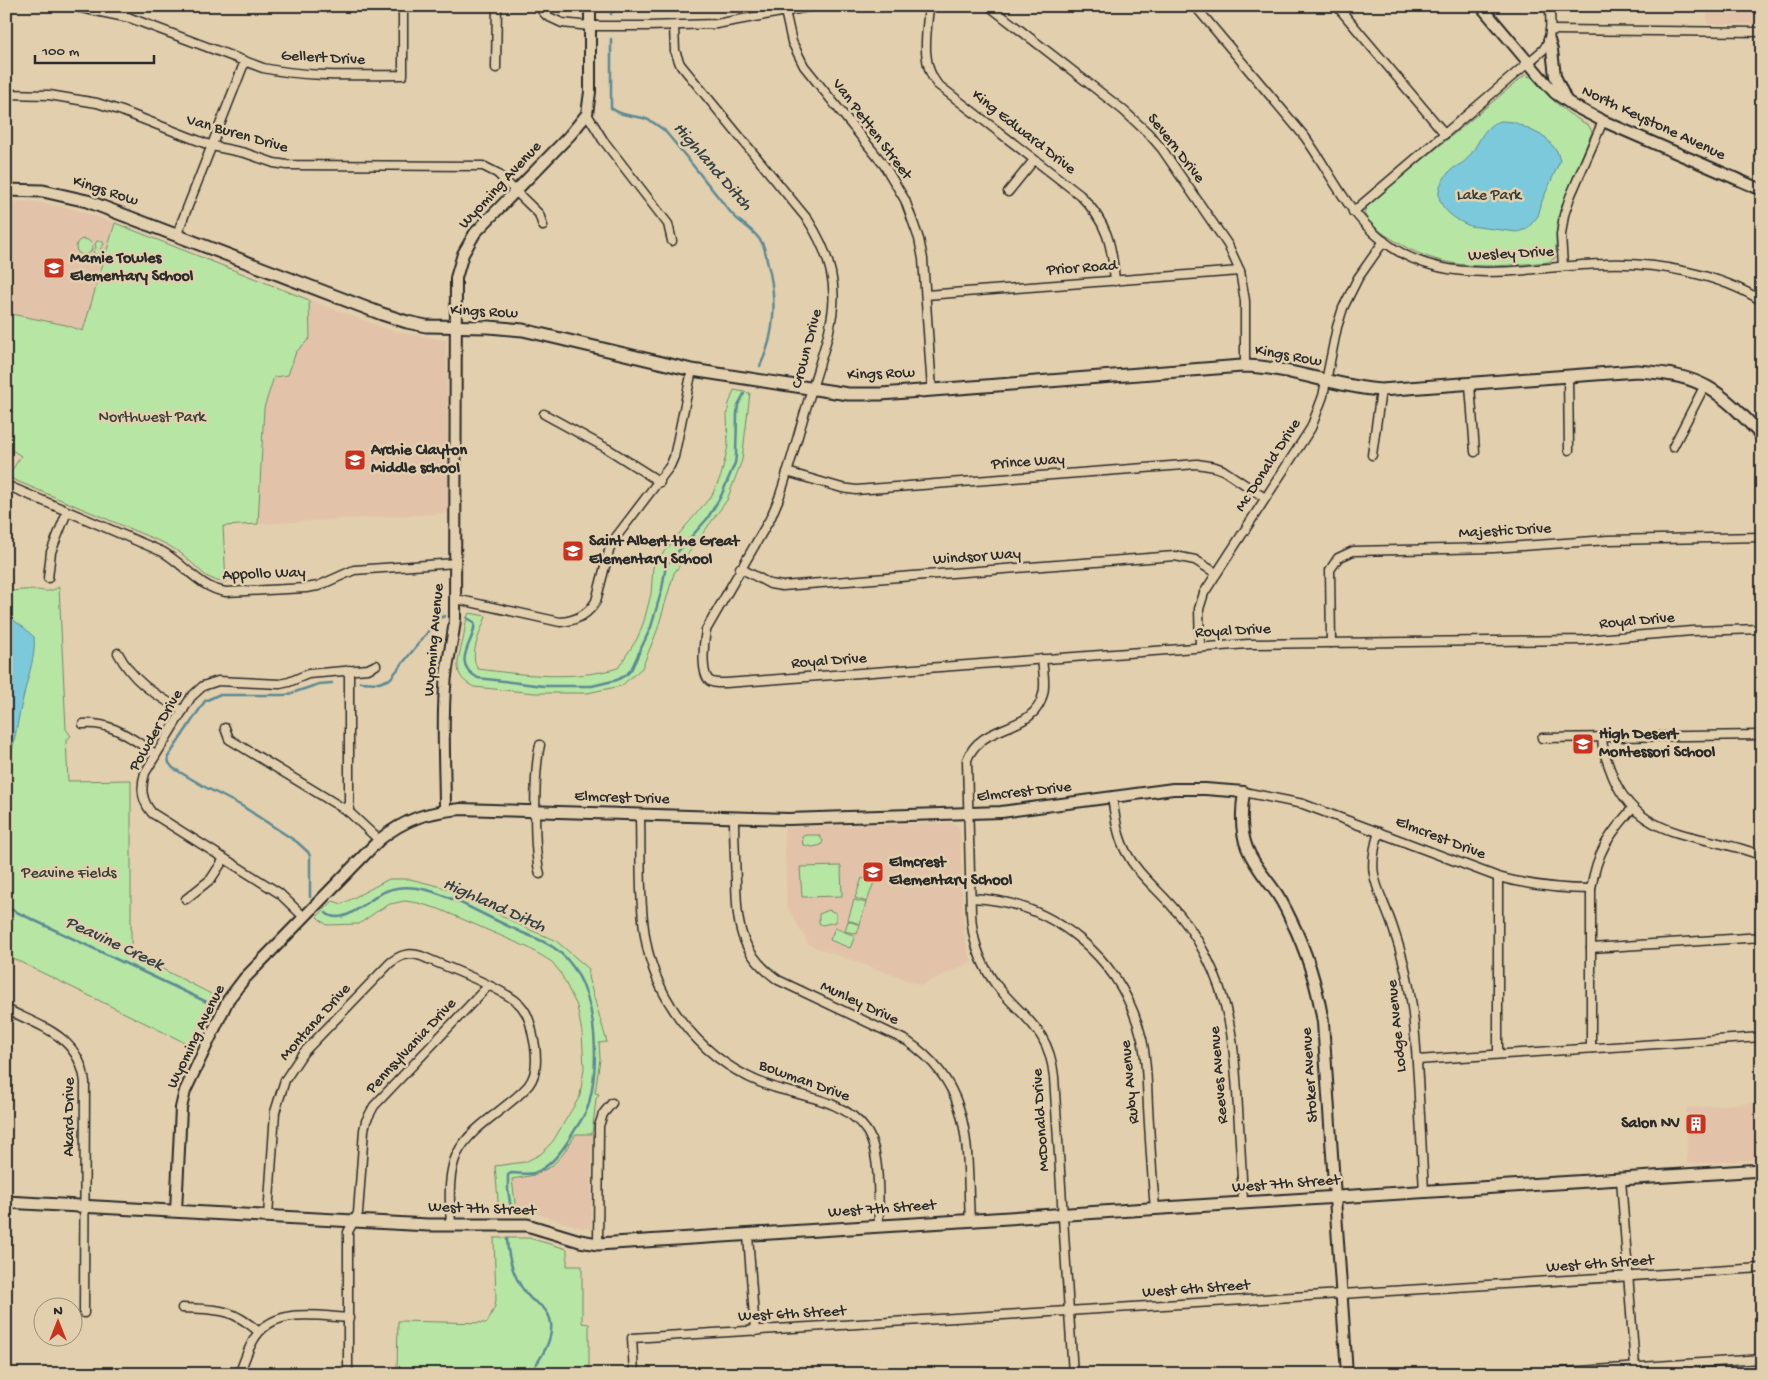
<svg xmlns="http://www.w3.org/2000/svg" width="1768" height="1380" viewBox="0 0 1768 1380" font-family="'Gochi Hand',sans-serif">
  <rect width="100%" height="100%" fill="#e2cfad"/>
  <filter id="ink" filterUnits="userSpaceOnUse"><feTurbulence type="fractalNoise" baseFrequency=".02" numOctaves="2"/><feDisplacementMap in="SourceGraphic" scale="10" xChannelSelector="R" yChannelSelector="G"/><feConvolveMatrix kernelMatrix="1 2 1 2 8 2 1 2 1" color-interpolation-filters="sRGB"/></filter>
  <g filter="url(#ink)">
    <g fill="#e2c3a9">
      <rect x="1707" y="6" width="55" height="18"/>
      <path d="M6,201L36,202L70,208L115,223L83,331L66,325L6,313Z"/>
      <path d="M309,300L389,330L446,340L449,513L258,524L264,408L274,377L288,375L296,352L310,338Z"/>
      <path d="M949,823L957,825L960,831L964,932L968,952L972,962L921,985L809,945L787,906L784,827Z"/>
      <path d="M1762,1102V1159L1687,1164V1108Z"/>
      <path d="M579,1133L592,1134L591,1228H582L535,1213L516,1211L512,1178L535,1175L552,1166L563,1154L576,1134Z"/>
    </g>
    <g fill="#b7e5a3" stroke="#718867">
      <path d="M1525,75L1531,77L1554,101L1568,113L1589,126L1592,132L1560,210L1556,233V254L1555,258L1548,262C1490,267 1444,273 1392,239C1382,233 1369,224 1364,213L1367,206Z"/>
      <path d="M115,223L309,300L310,338L296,352L288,375L274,377L264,408L258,524L223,526L226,582L217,581L206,576L182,554L166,544L12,479L9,475L21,456L6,446V313L66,325L83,331Z"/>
      <circle cx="84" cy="247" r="8"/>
      <path d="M97,241H102L104,244L101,248L100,254L97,256L93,252L96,248L95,244Z"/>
      <path d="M734,390L750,393L742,460L727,500L674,573L657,631L642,668L621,686L587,693H535L474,687C451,676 458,660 463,640C465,631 465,621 469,613L486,616C481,632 468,654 478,669C524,675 573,681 618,668L637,639L644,621L651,594L653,567L663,553L712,495L721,476L728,446L727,415L729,404Z"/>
      <path d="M59,587L66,729L71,736L66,740L68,781L131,780V953L219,998L194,1047L6,955V591C16,591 26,589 36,590C47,591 48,593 59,587Z"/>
      <path d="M807,835H819L823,841L821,845L813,847L803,845L802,836Z"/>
      <path d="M841,866L842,896L802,897L800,867Z"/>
      <path d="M862,878L874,882L867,902L855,898Z"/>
      <path d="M389,879H410L446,888L528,929L555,940L589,969L588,977L607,1042L599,1043L600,1059L595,1093L599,1094L596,1099L592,1134H576L563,1154L552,1166L535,1175L512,1179L516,1211L499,1212L495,1166L525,1162L541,1154L553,1141L580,1096L584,1068L582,1032L577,1006L560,972L552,962L529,948L439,909L418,903L405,901L390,904L376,912L359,924L327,925L317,917L333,901L342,904Z"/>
      <path d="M854,900L866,903L860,924L848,920Z"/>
      <path d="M829,910L836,913V922L822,925L819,923V914Z"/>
      <path d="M848,921L860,925L857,934L845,931Z"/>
      <path d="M835,928L855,936L850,948L830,940Z"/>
      <path d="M494,1238H529L567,1249V1266H582V1323L589,1324V1374H397L398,1321L487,1323L495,1306L496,1299Z"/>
    </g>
    <g fill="#7dc9dc" stroke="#5c8a95">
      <path d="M1502,121L1514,122L1545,137L1557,151L1560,161L1542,201L1538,216L1527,229L1517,232L1470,226C1446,216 1426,197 1449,172C1454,166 1462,165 1467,159C1479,146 1483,123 1502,121Z"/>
      <path d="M6,618C16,619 26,630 34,637C36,655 29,672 25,690C17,721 12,754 6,785Z"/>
    </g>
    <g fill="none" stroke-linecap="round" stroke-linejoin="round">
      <g stroke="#5c8a95" stroke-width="2.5">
        <path d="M611,14L614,6"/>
        <path d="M611,39V108C622,116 630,115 643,118C651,120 657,125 664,130C687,157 709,186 732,214C742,225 754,229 762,243C765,248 766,255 767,261C777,295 776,334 760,366"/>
        <path d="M467,618L474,622C478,639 448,662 478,678L544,686H592L617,680L626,675L631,670L651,627L662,589L666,565L707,519L721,496L735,463L736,456L737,414L738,405L744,394"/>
        <path d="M360,682L379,683L390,679L439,618L445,616"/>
        <path d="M310,897V856L308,852L297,842L242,806L205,787L173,768L169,763L168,757L205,701L218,695H286L319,684L332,683"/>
        <path d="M6,907L211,1004"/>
        <path d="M326,913C344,928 370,897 386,891C413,880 444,895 469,907C487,916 505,925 523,933C535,938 547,942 557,950C565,956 572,965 577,973C597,1007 599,1065 589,1103C587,1113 579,1123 573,1133C565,1147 551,1167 534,1173C527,1175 519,1173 511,1173L508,1175V1190L511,1208"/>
        <path d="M507,1239C508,1261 516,1284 531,1299C536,1303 543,1306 546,1311C561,1331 541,1359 529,1374"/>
      </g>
      <g stroke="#2b2b2b" stroke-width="11">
        <g id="minor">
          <path d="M71,6L130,18L263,68C309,78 356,75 403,75V6"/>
          <path d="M538,6L547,16L562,23L590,26H648L716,24L814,6"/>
          <path d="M929,6C927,32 920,62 937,84L1080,195C1107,222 1112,244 1115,281"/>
          <path d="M989,6L1123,110L1149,134L1162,149L1228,245L1240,271L1245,301V366"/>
          <path d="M1195,6L1305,137C1331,173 1346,211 1382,240C1446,292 1531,265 1605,264C1655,262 1720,274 1762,301"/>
          <path d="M1337,6L1445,134"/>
          <path d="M785,11L792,42L804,66L884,165L905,200L919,239L923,259L932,390"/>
          <path d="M674,26L675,51L680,64L808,220C851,287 831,324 811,392C800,427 791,463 779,498L771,517L706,630C704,641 700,674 710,681C715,684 721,683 726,683L1248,644L1584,640L1692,631L1762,629"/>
          <path d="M1550,30L1762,32"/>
          <path d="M496,68L497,6"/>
          <path d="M6,94L49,95L97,103L122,111L212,146L245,153L274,163L287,165L483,166L497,173L539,214L543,226"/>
          <path d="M587,114L603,140L668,224L672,241"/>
          <path d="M1008,192L1034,160"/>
          <path d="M1353,212L1543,50C1553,38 1550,21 1550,6"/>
          <path d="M177,234L245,61"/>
          <path d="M1563,266L1561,235L1564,215L1570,197L1603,121"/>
          <path d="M926,295L1240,271"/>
          <path d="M1568,376L1569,450"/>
          <path d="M1470,385L1475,452"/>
          <path d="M544,414L608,449L660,482"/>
          <path d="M1673,447L1705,385"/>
          <path d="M1372,455L1381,390"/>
          <path d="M787,472L842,488L856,490L1197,464L1215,467L1223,470L1265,498"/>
          <path d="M6,485L163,552C185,565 200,588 226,592L306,588L318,586L354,570L456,563"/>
          <path d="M740,568L770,584L782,586L1175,556L1195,560L1216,573"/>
          <path d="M48,578L51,552L67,512"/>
          <path d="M456,599L560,622C576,621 588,615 596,601L609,551L613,541L670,466L674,457L692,370"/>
          <path d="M1331,643L1330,570L1338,558L1353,551L1494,548L1608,540L1762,537"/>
          <path d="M1200,647L1199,609L1204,593L1311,428L1323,396L1337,327L1343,308L1358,278L1384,241"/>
          <path d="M118,653C134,683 155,694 183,711"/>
          <path d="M1042,659C1043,671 1046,683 1043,694C1035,734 981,721 967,760L971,913C972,939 979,961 994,982C1021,1018 1049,1026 1054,1077L1073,1374"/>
          <path d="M349,670V812"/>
          <path d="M83,724C112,721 133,740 156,754"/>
          <path d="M225,728L229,739L349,812L379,840"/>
          <path d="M1602,737C1602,751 1608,763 1613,777C1641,844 1706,832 1762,856"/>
          <path d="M1542,738L1762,735"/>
          <path d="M540,745C534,770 533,850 540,874"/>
          <path d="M1244,792L1303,804L1498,877C1528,885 1559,889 1591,889"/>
          <path d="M1112,797C1115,816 1117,835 1126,852C1137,873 1155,887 1170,904C1184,919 1196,936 1205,954C1232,1006 1235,1052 1238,1109C1240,1141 1242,1172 1243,1204"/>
          <path d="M640,815C641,855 639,896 645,936C656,1006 708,1067 776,1088C807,1097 847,1102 866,1130C881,1151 878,1201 879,1227"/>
          <path d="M734,818C734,839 735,859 736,880C737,925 739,952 778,980L907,1041C975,1087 966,1148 970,1221"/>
          <path d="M1379,832C1364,879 1381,889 1394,931C1401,952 1407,972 1410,994C1415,1021 1416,1050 1418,1078C1420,1116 1422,1154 1424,1192"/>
          <path d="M1498,877V1054"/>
          <path d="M971,898C1054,901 1122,958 1142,1039C1147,1061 1147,1085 1148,1107C1150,1141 1152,1175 1155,1209"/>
          <path d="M186,899L211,879L224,859"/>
          <path d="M304,917L279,893L152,813C142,801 140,789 145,773L191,697L203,686L218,681L280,684L289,682L308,674L368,669L376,665"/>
          <path d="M1591,948L1762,937"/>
          <path d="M6,1009C42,1027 79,1036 85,1082L84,1313"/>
          <path d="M1591,1048V889C1597,852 1608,836 1633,808"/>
          <path d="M1417,1060L1762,1037"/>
          <path d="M1621,1179L1635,1367"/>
          <path d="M268,1216L275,1112L285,1080L303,1053L390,963C400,955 409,952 421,956C444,966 509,990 522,1007C531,1018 532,1033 535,1046C537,1062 537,1078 525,1089C504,1111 471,1126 457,1154C447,1175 450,1203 451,1226"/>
          <path d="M748,1235L755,1331"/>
          <path d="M598,1244L599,1126L603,1114L612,1103"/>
          <path d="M182,1308C218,1310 230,1307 259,1332"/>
          <path d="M239,1374C244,1363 247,1351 253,1341C272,1306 315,1316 349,1318"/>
          <path d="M348,1374V1232L358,1213L364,1130L366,1121L374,1106L488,986"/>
          <path d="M634,1374L632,1338L1762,1268"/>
          <path d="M1534,1374L1762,1359"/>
        </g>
      </g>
      <g stroke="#2b2b2b" stroke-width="14">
        <g id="tertiary">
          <path d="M1481,6L1544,81L1555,93L1574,106L1603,121L1762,190"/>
          <path d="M1549,40L1552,50L1555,76L1565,98"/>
          <path d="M445,810C445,770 442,728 445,687C446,664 453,642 455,619L456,278L463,254L475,233L570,135L587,114L590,92V6"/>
          <path d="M176,1211L181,1108L185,1091L228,1000L244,979L379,840C405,819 427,812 461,809L788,819L1001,812L1173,789H1205L1244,792C1241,811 1240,830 1247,848C1253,863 1263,875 1272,887C1280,897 1286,909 1291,920C1307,952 1317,986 1323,1022L1347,1374"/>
        </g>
      </g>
      <g stroke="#2b2b2b" stroke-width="15">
        <g id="secondary">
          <path d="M6,190L43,191L87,201L382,314L407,322L426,326L489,327L523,330L692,370L848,394H881L1242,366C1289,366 1334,387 1381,390L1637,371C1703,375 1718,389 1762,436"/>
          <path d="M6,1202L428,1225H527L580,1241L598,1244L1762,1170"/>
        </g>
      </g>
      <use href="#minor" stroke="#e2cfad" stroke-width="8"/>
      <use href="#tertiary" stroke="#e2cfad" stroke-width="10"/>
      <use href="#secondary" stroke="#e2cfad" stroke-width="11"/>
    </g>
  </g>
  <defs>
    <g id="school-square" transform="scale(1.125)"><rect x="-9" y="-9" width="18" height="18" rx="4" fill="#c8321e" stroke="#e2cfad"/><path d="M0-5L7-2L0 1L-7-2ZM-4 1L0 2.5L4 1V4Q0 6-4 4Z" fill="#fff"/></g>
    <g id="building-square" transform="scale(1.125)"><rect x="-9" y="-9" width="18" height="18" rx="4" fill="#c8321e" stroke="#e2cfad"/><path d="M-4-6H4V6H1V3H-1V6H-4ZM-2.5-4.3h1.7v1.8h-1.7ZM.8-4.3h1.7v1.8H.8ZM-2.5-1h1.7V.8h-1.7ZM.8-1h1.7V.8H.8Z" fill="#fff"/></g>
  </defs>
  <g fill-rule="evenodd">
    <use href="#school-square" x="54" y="268"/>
    <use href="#school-square" x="355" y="460"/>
    <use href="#school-square" x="573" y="551"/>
    <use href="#school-square" x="1583" y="744"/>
    <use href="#school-square" x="873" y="872"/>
    <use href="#building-square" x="1696" y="1124"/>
  </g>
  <g text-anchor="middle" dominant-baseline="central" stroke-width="5" stroke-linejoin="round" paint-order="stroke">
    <g font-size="16" fill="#2b2b2b" stroke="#e2cfad">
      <text transform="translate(323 59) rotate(3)">Gellert Drive</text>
      <text transform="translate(1653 124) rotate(25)">North Keystone Avenue</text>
      <text transform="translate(871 130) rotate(53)">Van Petten Street</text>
      <text transform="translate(1023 133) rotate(38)">King Edward Drive</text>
      <text transform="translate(237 135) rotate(16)">Van Buren Drive</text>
      <text transform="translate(1175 149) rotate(52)">Severn Drive</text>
      <text transform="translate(501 186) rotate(-47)">Wyoming Avenue</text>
      <text transform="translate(105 192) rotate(18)">Kings Row</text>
      <text transform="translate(1511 255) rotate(-3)">Wesley Drive</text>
      <text transform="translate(1082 269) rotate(-4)">Prior Road</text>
      <text transform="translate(484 313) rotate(3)">Kings Row</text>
      <text transform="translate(808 349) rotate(-75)">Crown Drive</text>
      <text transform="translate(1288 357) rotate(10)">Kings Row</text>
      <text transform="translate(881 375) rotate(-2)">Kings Row</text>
      <text transform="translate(1028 463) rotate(-4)">Prince Way</text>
      <text transform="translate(1269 466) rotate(-57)">Mc Donald Drive</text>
      <text transform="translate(1505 532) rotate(-3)">Majestic Drive</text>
      <text transform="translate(977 558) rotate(-4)">Windsor Way</text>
      <text transform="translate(264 575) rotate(-2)">Appollo Way</text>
      <text transform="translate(1637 622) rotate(-5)">Royal Drive</text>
      <text transform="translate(1233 632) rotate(-3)">Royal Drive</text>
      <text transform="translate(435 640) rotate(-85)">Wyoming Avenue</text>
      <text transform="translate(829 662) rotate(-4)">Royal Drive</text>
      <text transform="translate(157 731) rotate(-60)">Powder Drive</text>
      <text transform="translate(1024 793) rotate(-6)">Elmcrest Drive</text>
      <text transform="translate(622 799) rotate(2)">Elmcrest Drive</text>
      <text transform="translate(1440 839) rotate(21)">Elmcrest Drive</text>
      <text transform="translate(859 1004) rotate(25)">Munley Drive</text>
      <text transform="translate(316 1023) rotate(-48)">Montana Drive</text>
      <text transform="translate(1398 1026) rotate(-96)">Lodge Avenue</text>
      <text transform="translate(197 1037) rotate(-64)">Wyoming Avenue</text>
      <text transform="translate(412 1047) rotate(-47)">Pennsylvania Drive</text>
      <text transform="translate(1220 1075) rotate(-95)">Reeves Avenue</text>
      <text transform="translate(1311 1075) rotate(-94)">Stoker Avenue</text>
      <text transform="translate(804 1082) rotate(20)">Bowman Drive</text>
      <text transform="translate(1131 1082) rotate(-96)">Ruby Avenue</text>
      <text transform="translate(70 1117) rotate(-90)">Akard Drive</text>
      <text transform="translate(1042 1120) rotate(-94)">McDonald Drive</text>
      <text transform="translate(1286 1185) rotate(-4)">West 7th Street</text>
      <text transform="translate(482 1210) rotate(2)">West 7th Street</text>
      <text transform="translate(882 1210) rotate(-4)">West 7th Street</text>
      <text transform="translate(1600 1265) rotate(-4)">West 6th Street</text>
      <text transform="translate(1196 1290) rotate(-4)">West 6th Street</text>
      <text transform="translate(792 1315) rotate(-3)">West 6th Street</text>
    </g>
    <g font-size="16" fill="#393e37" stroke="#e2cfad">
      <text x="1489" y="196">Lake Park</text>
      <text x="152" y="418">Northwest Park</text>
      <text x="69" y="874">Peavine Fields</text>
    </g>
    <g font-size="16" font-weight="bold" fill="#2b2b2b" stroke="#e2cfad" text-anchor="start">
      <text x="70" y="259">Mamie Towles<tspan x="70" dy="18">Elementary School</tspan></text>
      <text x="371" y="451">Archie Clayton<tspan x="371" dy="18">Middle school</tspan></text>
      <text x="589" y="542">Saint Albert the Great<tspan x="589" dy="18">Elementary School</tspan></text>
      <text x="1599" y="735">High Desert<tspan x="1599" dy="18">Montessori School</tspan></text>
      <text x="889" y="863">Elmcrest<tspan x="889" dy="18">Elementary School</tspan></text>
      <text x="1680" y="1124" text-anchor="end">Salon NV</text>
    </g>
    <g font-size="18" font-style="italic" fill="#374346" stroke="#e2cfad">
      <text transform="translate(712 167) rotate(49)">Highland Ditch</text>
      <text transform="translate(494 906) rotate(24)">Highland Ditch</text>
      <text transform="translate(114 944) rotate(25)">Peavine Creek</text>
    </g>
  </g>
  <rect width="1768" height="1380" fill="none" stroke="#e2cfad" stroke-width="25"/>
  <rect x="12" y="12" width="1743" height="1355" fill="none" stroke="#2b2b2b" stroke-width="2" filter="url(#ink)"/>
  <g transform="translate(58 1322)"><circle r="24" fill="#e2cfad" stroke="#998d79"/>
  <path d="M0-4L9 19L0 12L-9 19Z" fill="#c8321e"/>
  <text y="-8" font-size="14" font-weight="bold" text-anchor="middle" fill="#2b2b2b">N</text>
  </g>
  <path d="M35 55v8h119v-8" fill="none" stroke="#2b2b2b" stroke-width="2.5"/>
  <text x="42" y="55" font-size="15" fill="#2b2b2b" stroke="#e2cfad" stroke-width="4" paint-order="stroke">100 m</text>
</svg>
